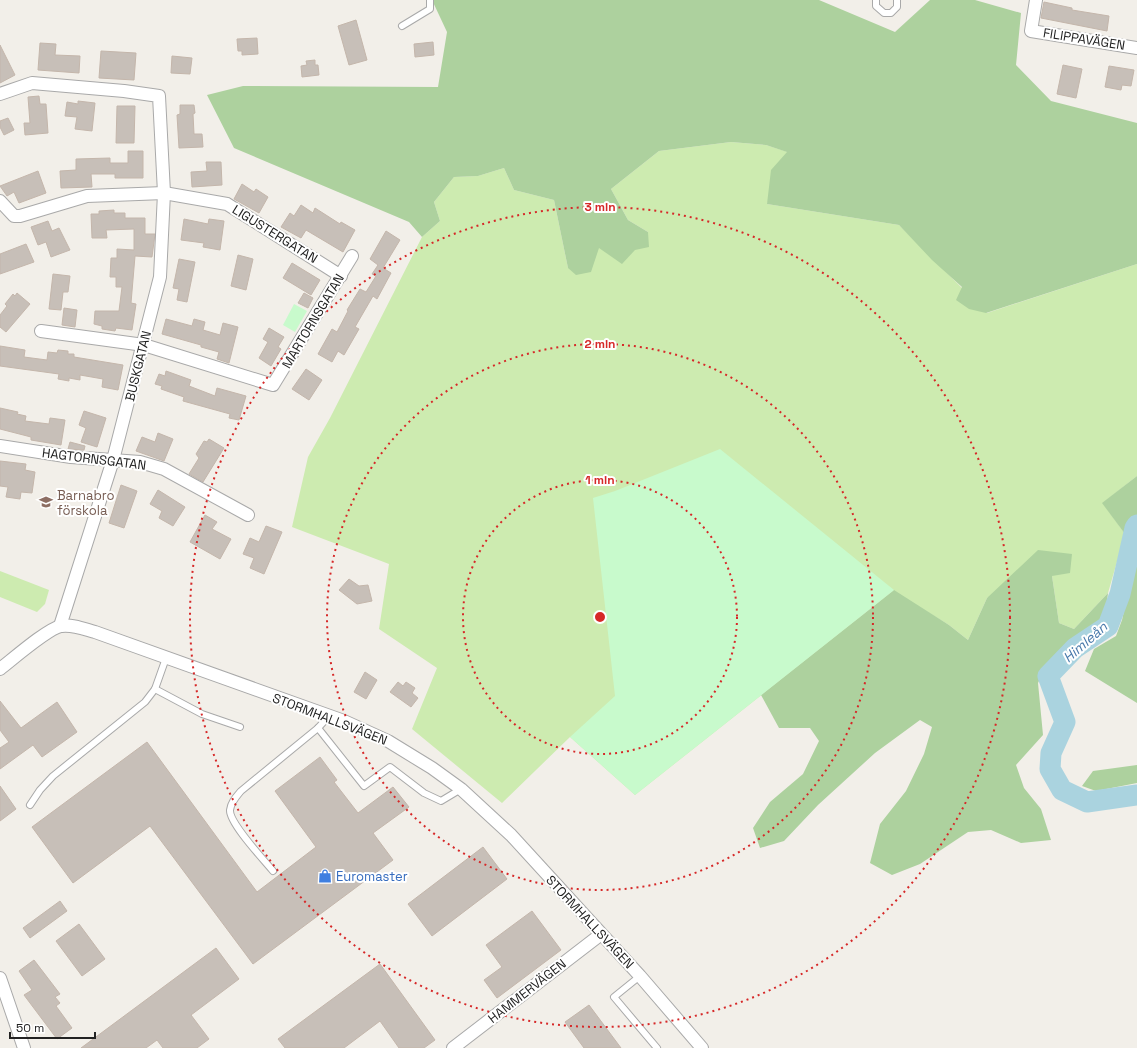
<svg xmlns="http://www.w3.org/2000/svg" width="1137" height="1048" viewBox="0 0 1137 1048" font-family="'Space Grotesk',sans-serif">
  <rect width="100%" height="100%" fill="#f2efe9"/>
  <g fill="#cdebb0">
    <path d="M731,142L766,145L788,152L767,204L899,225L987,313L1137,264V476L1103,503L1125,534L1108,593L1074,629L1059,623L1052,576L1072,554L987,598L968,640L949,625L893,591L635,795L570,737L502,803L412,729L437,668L379,629L389,564L292,527L308,457L330,418L422,237L440,221L434,202L454,177L478,176L504,168L514,190L554,200L568,268L598,248L648,232L628,220L611,189L659,151Z"/>
    <path d="M0,571L49,590L45,604L37,612L0,597Z"/>
  </g>
  <g fill="#add19e">
    <path d="M432,0H819L895,32L930,0H975L1021,13L1016,65L1051,101L1137,123V264L986,313L969,309L956,300L962,287L932,260L899,225L767,204L771,170L787,152L766,145L731,142L659,151L611,189L628,220L648,232L649,247L635,250L622,264L599,248L591,272L576,275L568,268L554,200L514,190L504,168L478,176L454,177L434,202L440,221L422,237L409,222L234,148L207,95L243,86L438,87L447,32Z"/>
    <path d="M1137,476V515L1125,534L1102,503Z"/>
    <path d="M1038,550L1072,554L1070,573L1052,576L1059,623L1074,629L1108,593L1105,618L1048,662L1038,683L1043,735L1016,765L1024,788L1041,809L1051,840L1021,843L991,830L968,832L920,864L892,875L870,863L880,824L906,791L924,754L932,727L920,720L875,753L818,805L784,841L760,848L753,828L770,802L803,774L819,741L810,728H779L761,695L894,590L949,625L968,640L987,598Z"/>
    <path d="M1137,552V703L1085,671L1094,649L1116,636L1122,620Z"/>
    <path d="M1137,765V783L1096,791L1082,786L1093,771Z"/>
  </g>
  <g fill="#c8facc">
    <path d="M294,304L307,311L295,332L283,325Z"/>
    <path d="M720,449L894,590L635,795L570,737L615,696L593,498L615,491Z"/>
  </g>
  <g fill="none" stroke-linecap="round" stroke-linejoin="round">
    <path stroke="#aad3df" stroke-width="21" d="M1137,525L1135,528L1120,594L1108,626L1075,648L1048,676L1065,722L1051,753L1050,769L1062,790L1087,802L1137,795"/>
  </g>
  <g fill="#c7bfb8" stroke="#c4b6ab">
    <path d="M1044,2L1072,8V10L1109,16L1107,31L1041,18Z"/>
    <path d="M356,20L367,60L349,65L338,26Z"/>
    <path d="M257,38L258,54L242,55V51H238L237,39Z"/>
    <path d="M433,42L434,55L415,57L414,44Z"/>
    <path d="M40,43L56,44L55,55L80,56L79,73L38,70Z"/>
    <path d="M0,45L15,75L0,83Z"/>
    <path d="M101,51L136,53L134,80L99,78Z"/>
    <path d="M172,56L192,58L190,74L171,73Z"/>
    <path d="M315,60V65H318L319,75L302,77L301,66L307,65L306,61Z"/>
    <path d="M1063,65L1082,69L1076,98L1057,94Z"/>
    <path d="M1109,66L1134,70L1131,86L1122,85L1121,90L1105,87Z"/>
    <path d="M39,96L40,104H46L48,133L25,135L24,123H30L28,97Z"/>
    <path d="M78,101L95,103L92,131L75,129L77,117L65,116L67,102L78,104Z"/>
    <path d="M180,105H194L195,113L193,114L194,134H202L203,147L179,148L177,115L180,114Z"/>
    <path d="M117,106H135L134,143H116Z"/>
    <path d="M8,118L14,130L4,135L0,127V121Z"/>
    <path d="M128,151H143V178H115V174H91L92,187L61,188L60,171L76,170V159L110,158V163H128Z"/>
    <path d="M206,162H221L222,185L192,187L191,172L207,171Z"/>
    <path d="M38,171L46,193L19,203L14,192L7,196L0,186Z"/>
    <path d="M242,184L254,192L256,189L268,197L259,213L234,199Z"/>
    <path d="M301,205L313,213L315,208L340,224L341,222L355,230L343,252L306,230L301,238L281,227L290,213L294,216Z"/>
    <path d="M114,210V213H125V218H145V234H155L152,257L135,256L131,303L136,304L132,330L116,328L115,331L102,329V326L94,324L95,311H119L122,287H116V277H110L111,258H117V249L134,250V229L106,230L107,238H92L91,214H99V211Z"/>
    <path d="M184,219L208,224L209,219L224,221L220,250L203,247L204,243L181,240Z"/>
    <path d="M48,221L52,231L59,228L70,250L51,257L46,242L38,245L31,227Z"/>
    <path d="M386,231L400,240L383,268L391,273L377,299L373,296L355,327L359,329L344,355L338,351L332,362L318,354L332,329L337,332L348,311L347,310L360,289L366,292L376,276L372,274L378,265L370,259Z"/>
    <path d="M26,244L34,262L0,274V254Z"/>
    <path d="M238,255L253,259L246,290L231,286Z"/>
    <path d="M179,259L195,262L187,302L177,300L179,289L173,288Z"/>
    <path d="M292,263L320,280L311,295L283,278Z"/>
    <path d="M53,274L70,276L68,292H63L61,310L49,309Z"/>
    <path d="M17,293L30,304L6,332L0,327V315L7,306L5,304L13,294L15,296Z"/>
    <path d="M304,293L313,298L308,308L298,303Z"/>
    <path d="M64,308L77,310L75,327L62,325Z"/>
    <path d="M166,319L192,326L194,319L205,322L203,330L220,335L223,323L238,327L229,363L217,359L219,352L201,347V345L162,334Z"/>
    <path d="M269,328L284,337L278,347L281,349L271,366L259,358L268,342L263,339Z"/>
    <path d="M0,346L25,350L24,357L47,360L48,352L57,353L58,350L68,351V354H74V357L123,365L118,390L102,387L103,379L80,375V380L69,378V381L58,379L59,374L0,366Z"/>
    <path d="M306,369L322,380L309,400L292,389Z"/>
    <path d="M166,371L191,380L189,386L215,396L217,388L246,396L239,420L229,418L230,414L183,401L184,397L161,389L162,386L155,384L159,374L165,376Z"/>
    <path d="M0,408L18,412L17,414L26,416L25,421L49,424L50,418L65,420L61,445L31,440V437L0,429Z"/>
    <path d="M84,411L106,418L97,447L81,442L86,428L79,425Z"/>
    <path d="M158,433L173,439L164,461L136,451L142,437L155,442Z"/>
    <path d="M209,439L224,448L203,482L189,474L199,458L196,454L204,441L207,442Z"/>
    <path d="M70,442L85,446L84,450L68,449Z"/>
    <path d="M0,461L26,464L25,470L35,472L32,493L21,492L20,499L6,497L8,487L0,486Z"/>
    <path d="M121,485L137,491L124,528L109,523Z"/>
    <path d="M158,490L185,507L173,526L159,518L162,511L150,504Z"/>
    <path d="M205,515L217,522L212,529L231,539L220,559L190,542Z"/>
    <path d="M266,526L282,532L264,574L250,568L254,558L243,554L250,538L259,542Z"/>
    <path d="M349,579L359,586L368,585L372,601L357,604L339,590Z"/>
    <path d="M365,672L377,680L366,699L354,692Z"/>
    <path d="M398,682L403,686L406,682L415,688L412,693L418,698L411,707L390,692Z"/>
    <path d="M0,701L21,728L57,702L77,732L42,757L33,745L0,769V748L9,742L0,730Z"/>
    <path d="M147,742L257,892L316,847L275,791L320,757L337,780L334,782L358,813L393,787L409,807L373,833L393,860L253,964L150,826L73,883L32,827Z"/>
    <path d="M0,786L16,809L0,821Z"/>
    <path d="M483,847L507,879L432,936L408,904Z"/>
    <path d="M60,901L67,911L30,938L23,928Z"/>
    <path d="M532,911L561,950L497,998L484,980L502,967L486,945Z"/>
    <path d="M79,924L105,959L82,976L56,941Z"/>
    <path d="M216,948L239,979L191,1015L209,1039L197,1048H163L157,1040L146,1048H81Z"/>
    <path d="M34,960L60,994L55,997L60,1003L56,1006L72,1028L57,1039L24,995L32,990L19,971Z"/>
    <path d="M380,964L435,1040L424,1048H399L380,1021L344,1048H285L278,1039Z"/>
    <path d="M589,1005L621,1048H584L565,1022Z"/>
  </g>
  <g fill="none" stroke-linecap="round" stroke-linejoin="round">
    <g stroke="#a9a9a9" stroke-width="8">
      <g id="service">
        <path d="M876,0V6L884,13H891L897,7V0"/>
        <path d="M402,26L430,9V0"/>
        <path d="M155,689L202,714L240,727"/>
        <path d="M318,728L364,786L390,767L424,793L441,801L461,789"/>
        <path d="M30,805L40,790L53,776L145,702L155,689L166,658"/>
        <path d="M273,871C264,860 229,823 230,810C231,802 236,797 241,791L318,728L329,716"/>
        <path d="M640,976L614,997L657,1048"/>
      </g>
    </g>
    <g stroke="#a9a9a9" stroke-width="14">
      <g id="minor">
        <path d="M1036,0L1031,31L1137,48"/>
        <path d="M0,94L32,83L124,91L159,96L164,193L160,277L113,460L60,626"/>
        <path d="M0,201L14,216H20L87,196L164,193L227,204L341,276"/>
        <path d="M41,331L144,345L273,385L352,256"/>
        <path d="M0,446L71,457L140,462L164,469L248,515"/>
        <path d="M0,669C13,659 47,629 61,626C72,624 84,629 95,632L344,721L388,741L432,768L461,789L511,835L640,976L702,1048"/>
        <path d="M0,978L24,1048"/>
        <path d="M453,1048L600,935"/>
      </g>
    </g>
    <use href="#service" stroke="#fff" stroke-width="6"/>
    <use href="#minor" stroke="#fff" stroke-width="12"/>
  </g>
  <g fill="none" stroke="#d62828" stroke-width="2" stroke-dasharray="2 4">
    <circle cx="600" cy="617" r="137"/>
    <circle cx="600" cy="617" r="273"/>
    <circle cx="600" cy="617" r="410"/>
  </g>
  <defs>
    <g id="school-bare" transform="scale(1.08)"><path d="M0-5L7-2L0 1L-7-2ZM-4 1L0 2.5L4 1V4Q0 6-4 4Z" fill="#8d6e63" stroke="#fff" stroke-width="2.5" paint-order="stroke"/></g>
    <g id="shop-bare" transform="scale(1.08)"><path d="M-5-2.5h2.3a2.7 3.5 0 0 1 5.4 0H5L5.5 6h-11ZM-1.5-2.5h3a1.5 2.3 0 0 0-3 0Z" fill="#3f7fe0" stroke="#fff" stroke-width="2.5" paint-order="stroke"/></g>
  </defs>
  <g fill-rule="evenodd">
    <use href="#school-bare" x="46" y="502"/>
    <use href="#shop-bare" x="325" y="876"/>
  </g>
  <g text-anchor="middle" dominant-baseline="central" stroke-width="4" stroke-linejoin="round" paint-order="stroke">
    <g font-size="13" fill="#222" stroke="#fff">
      <text transform="translate(1084 39) rotate(9)">FILIPPAVÄGEN</text>
      <text transform="translate(275 234) rotate(32)">LIGUSTERGATAN</text>
      <text transform="translate(313 321) rotate(-59)">MARTORNSGATAN</text>
      <text transform="translate(138 366) rotate(-76)">BUSKGATAN</text>
      <text transform="translate(94 459) rotate(7)">HAGTORNSGATAN</text>
      <text transform="translate(330 719) rotate(21)">STORMHALLSVÄGEN</text>
      <text transform="translate(590 922) rotate(47)">STORMHALLSVÄGEN</text>
      <text transform="translate(527 991) rotate(-38)">HAMMERVÄGEN</text>
    </g>
    <g font-size="13" fill="#785e54" stroke="#fff" text-anchor="start">
      <text x="57" y="495">Barnabro<tspan x="57" dy="15">förskola</tspan></text>
    </g>
    <g font-size="13" fill="#366cbe" stroke="#fff" text-anchor="start">
      <text x="336" y="876">Euromaster</text>
    </g>
    <g font-size="14" font-style="italic" fill="#4a7aab" stroke="#fff">
      <text transform="translate(1085 642) rotate(-41)">Himleån</text>
    </g>
  </g>
  <circle cx="600" cy="617" r="6" fill="#d62828" stroke="#fff" stroke-width="2"/>
  <g font-size="12" text-anchor="middle" font-weight="bold" fill="#d62828" stroke="#fff" stroke-width="4" stroke-linejoin="round" paint-order="stroke">
    <text x="600" y="211">3 min</text>
    <text x="600" y="348">2 min</text>
    <text x="600" y="484">1 min</text>
  </g>
  <path d="M10 1032v6h85v-6" fill="none" stroke="#222222" stroke-width="2"/>
  <text x="16" y="1032" font-size="12" fill="#222222" stroke="#ffffff" stroke-width="3" paint-order="stroke">50 m</text>
</svg>
